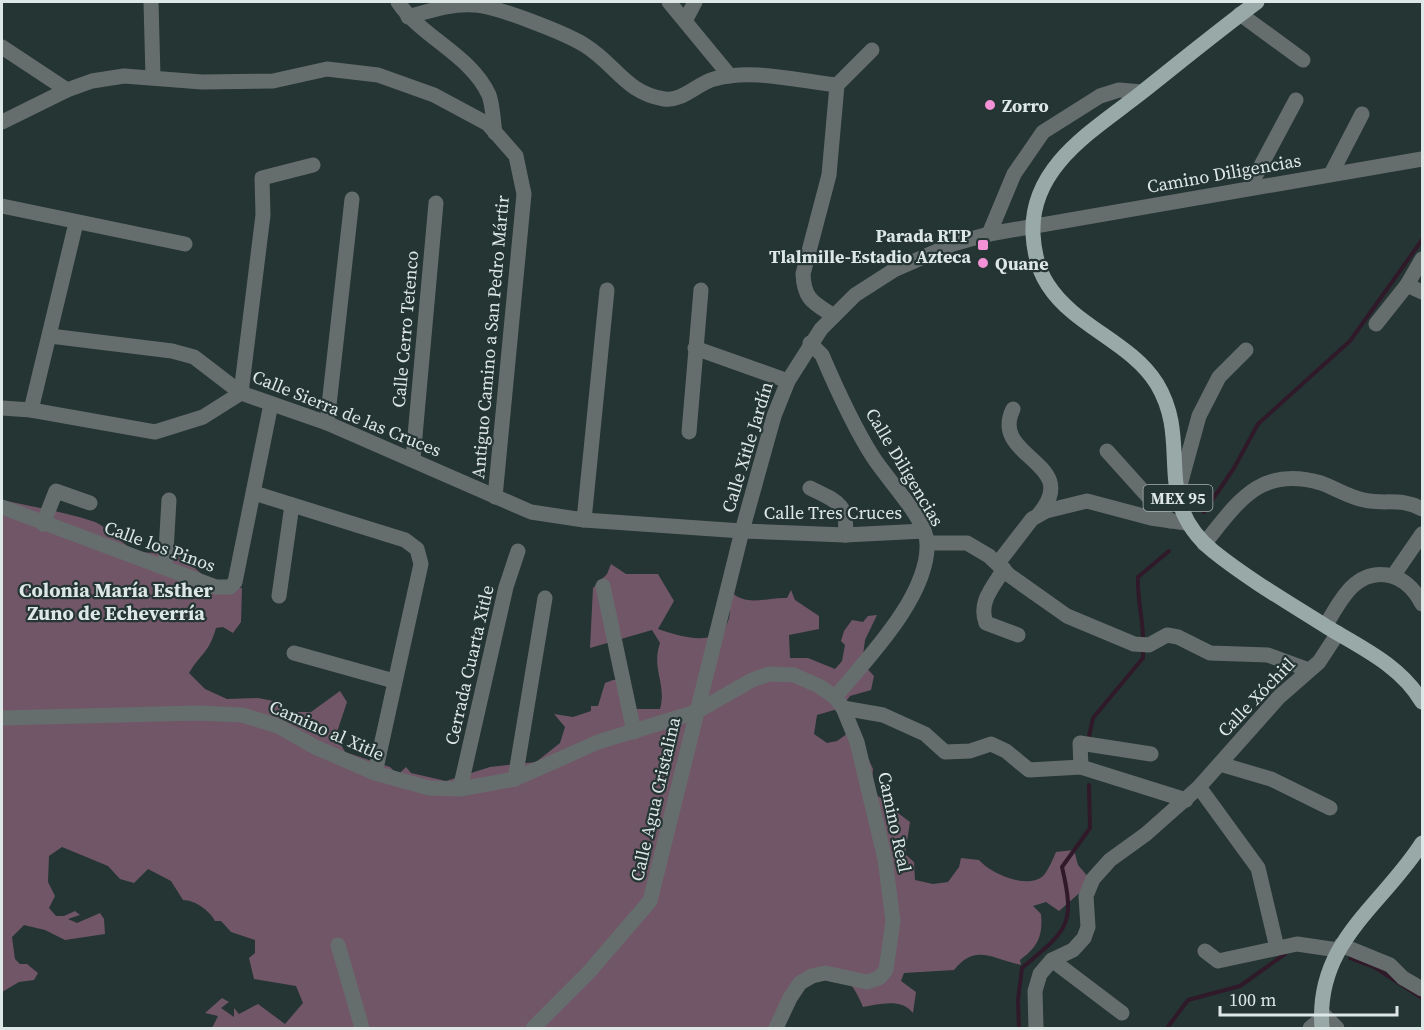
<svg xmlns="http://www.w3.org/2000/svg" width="1424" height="1030" viewBox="0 0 1424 1030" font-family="'Source Serif 4',serif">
  <rect width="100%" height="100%" fill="#243534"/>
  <path fill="#715668" d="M2,500C33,507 66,512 95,522C105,526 122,543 132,549C145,556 160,550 173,554C191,560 204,580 219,585C226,587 235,587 242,588L241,622L233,633L223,627L216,628C209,653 201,653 189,673L205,689L227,699L258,698L279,702L284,712L292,717L298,712H311L340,691L347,702L336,735L345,752L390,767L398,775L406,767L411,773L446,781L490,767L536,762L560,743L565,727L554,714L573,717L591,711V706H598L605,683L613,680H623L629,709H660C667,684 651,669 660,643L652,630L590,648L593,588L607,574L611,564L626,574H658L674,601L658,629C679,636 721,650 729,618C731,610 729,599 729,590C746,608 765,597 787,598L791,590L795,600L819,616V629L789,635L790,658H808L835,669L842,661L845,645L841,641L844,631L852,620L863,622L868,616L877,615L865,640L862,663L874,676L871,690L850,696L841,708L817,715L814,734L827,743L837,741L855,728L873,769L871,791L882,799L887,798L890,807L910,822L905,854L914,862L915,880L933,884L948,882L959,867L961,858L979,860C990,873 1027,890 1043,876C1047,873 1054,857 1056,852L1074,850L1078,865L1089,878L1084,889L1059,911L1046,902L1033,906L1041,914C1043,936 1038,947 1020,960L1021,965C992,959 976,943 954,970L904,973L901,981L916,992L913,1013C901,998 880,1004 863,1007C856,989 846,974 827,966L815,975L773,1028H212L218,1016L205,1013L222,998L229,1002L221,1008L234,1017V1008L239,1014L258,1004L285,1024L303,1003L296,986L254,979L249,958L255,953V940L231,932L221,921H215C210,911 195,900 183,900L171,881L148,869L134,883L120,879L108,866L62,847L49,856L48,882L55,896L49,908L56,916H64L75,911L80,915L68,919L77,923L100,913L104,919L105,934L65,940L45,930L24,925L12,937L15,959L20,964H27L38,973L34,980L19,982L2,992Z"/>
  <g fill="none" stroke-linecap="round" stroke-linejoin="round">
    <g stroke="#301929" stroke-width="4">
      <path d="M1204,512L1234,468L1258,424L1350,341L1422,240"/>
      <path d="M1143,639C1143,618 1137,599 1138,577L1169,551"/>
      <path d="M1088,741L1093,718L1143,658V647"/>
      <path d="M1350,958L1376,968L1422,998"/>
      <path d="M1019,1028L1018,1000L1022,968C1067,930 1076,926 1062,867L1090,828L1089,785"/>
      <path d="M1167,1028L1188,1000L1240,986L1285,954"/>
    </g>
    <g stroke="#666e6d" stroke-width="15">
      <path d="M151,2L153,77"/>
      <path d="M398,2C422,38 470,54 489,95C493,106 493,121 495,133"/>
      <path d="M669,2L730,76"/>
      <path d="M1240,14L1303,60"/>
      <path d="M408,17C429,11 453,3 475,5C496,6 568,34 586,46C617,66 625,92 664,99C682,102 698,83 714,79C752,68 798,81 837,85"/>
      <path d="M685,21L695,2"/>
      <path d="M2,47L67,90"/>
      <path d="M2,122L67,90L92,81L124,76L202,82L273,81L327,69L378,75L434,95L488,124L516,156L524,194L495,497"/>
      <path d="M1331,174L1362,114"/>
      <path d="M1249,188L1296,100"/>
      <path d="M2,206L185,244"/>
      <path d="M989,234L1014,174L1043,132L1100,96L1119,90L1142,92"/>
      <path d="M1407,285L1422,292"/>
      <path d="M834,316C814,303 804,300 803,274L829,175L837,85L872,50"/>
      <path d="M1376,324L1407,285L1422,259"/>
      <path d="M50,336L172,351L194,357L241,393L327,423L531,512L584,520L742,531L845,535L924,531"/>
      <path d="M810,343L822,355C837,390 853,426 873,457C887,479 925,518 927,542C930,595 867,659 835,697"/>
      <path d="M695,348L788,381"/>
      <path d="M2,408L31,410L155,432L203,417L241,393L263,215L262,178L313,165"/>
      <path d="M1013,409C989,458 1083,462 1039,514"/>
      <path d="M31,410L76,223"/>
      <path d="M327,423L352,199"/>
      <path d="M689,432L701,290"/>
      <path d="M1107,451L1170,521"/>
      <path d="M413,458L436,203"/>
      <path d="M810,488C836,501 849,503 845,535"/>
      <path d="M254,493L405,540L417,549L421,564L375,773"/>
      <path d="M1177,496L1199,416L1219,377L1246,350"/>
      <path d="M2,507L216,587H230L235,582L271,404"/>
      <path d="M584,520L607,290"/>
      <path d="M43,524L56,491L90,503"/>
      <path d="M927,543H967L989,556L1009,575L1067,616L1134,644L1149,645L1167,635L1178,637L1210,653L1268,655L1309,670"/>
      <path d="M1204,544C1238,502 1260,465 1321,483C1335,488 1349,497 1364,500C1386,505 1400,497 1422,509"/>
      <path d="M998,563L1032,519L1046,511L1087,501L1151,518L1186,523"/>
      <path d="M165,568L169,500"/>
      <path d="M1004,569C993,587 978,602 986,623L1018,635"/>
      <path d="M1393,576L1422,534"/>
      <path d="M603,586L634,732"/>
      <path d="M279,596L292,505"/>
      <path d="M1326,625C1340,601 1355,570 1387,575C1404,578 1415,590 1422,604"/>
      <path d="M294,653L394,681"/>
      <path d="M843,708L883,715L925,734L945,752L970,751L991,744L1006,751L1029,770L1081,767L1186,800"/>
      <path d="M2,718L198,713L242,715L278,726L315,747L375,773L429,788L460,789L515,779L598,742L696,712L752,680L769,674L794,675L819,686L835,697L843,708L857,742L885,859L893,921L886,970L879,978L867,982L825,973L812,976L800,983L790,998L776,1028"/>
      <path d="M1220,764L1271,779L1330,808"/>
      <path d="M1081,767L1080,743L1151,754"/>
      <path d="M515,779L545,598"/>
      <path d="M1199,787L1258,868L1277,948"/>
      <path d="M460,789L506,587L518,551"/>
      <path d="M338,945L362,1028"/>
      <path d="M1341,945L1390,965L1403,978L1422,989"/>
      <path d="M1205,951L1218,961L1297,944L1338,950"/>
      <path d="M1052,960L1122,1013"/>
      <path d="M1322,1013L1337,1028"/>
      <path d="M533,1028L589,972L650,901L742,531L774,416L788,381L821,329L855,295L894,270L953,244L989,234L1422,159"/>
      <path d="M1036,1028L1035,991L1040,974L1052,960L1073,950L1084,938L1088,927L1086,896L1093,879L1110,860L1146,834L1199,787L1279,697L1319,662L1338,633"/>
      <path d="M1310,1028L1321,1019"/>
    </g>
    <g stroke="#99a9a8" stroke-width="15">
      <path d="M1257,2C1218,31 1180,62 1141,93C1094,130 1030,166 1033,234C1034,252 1038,270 1048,285C1075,327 1131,342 1157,384C1193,444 1150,499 1213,551C1248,579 1289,603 1327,627C1362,648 1401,666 1422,702"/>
      <path d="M1322,1028C1315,942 1382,906 1422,843"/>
    </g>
  </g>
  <g fill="#f391d6" stroke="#243534" stroke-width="2">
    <circle cx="990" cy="105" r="6"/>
    <rect x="977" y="239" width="12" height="12" rx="3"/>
    <circle cx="983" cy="263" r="6"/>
  </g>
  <g text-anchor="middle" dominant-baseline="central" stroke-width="4.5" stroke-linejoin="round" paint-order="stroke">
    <rect fill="#243534" stroke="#a6b2b1" stroke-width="1.5" x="1143.5" y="485" width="69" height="26" rx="4.5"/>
    <g font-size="16" font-weight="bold" fill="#dde7e6">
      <text x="1178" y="498">MEX 95</text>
    </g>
    <g font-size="18" font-weight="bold" fill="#dde7e6" stroke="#243534" text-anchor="start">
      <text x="1002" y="105">Zorro</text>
      <text x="971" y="235" text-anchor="end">Parada RTP<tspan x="971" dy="21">Tlalmille-Estadio Azteca</tspan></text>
      <text x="995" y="263">Quane</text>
    </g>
    <g font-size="18" fill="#dde7e6" stroke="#243534">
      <text transform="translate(1224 173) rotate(-10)">Camino Diligencias</text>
      <text transform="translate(405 329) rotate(-85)">Calle Cerro Tetenco</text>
      <text transform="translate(490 337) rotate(-85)">Antiguo Camino a San Pedro Mártir</text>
      <text transform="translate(347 413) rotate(22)">Calle Sierra de las Cruces</text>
      <text transform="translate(747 447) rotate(-73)">Calle Xitle Jardín</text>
      <text transform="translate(905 467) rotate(59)">Calle Diligencias</text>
      <text x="833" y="512">Calle Tres Cruces</text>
      <text transform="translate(160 546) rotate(20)">Calle los Pinos</text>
      <text transform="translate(469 665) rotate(-77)">Cerrada Cuarta Xitle</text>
      <text transform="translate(1256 697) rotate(-46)">Calle Xóchitl</text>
      <text transform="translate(327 730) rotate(24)">Camino al Xitle</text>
      <text transform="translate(655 799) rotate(-77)">Calle Agua Cristalina</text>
      <text transform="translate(895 822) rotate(78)">Camino Real</text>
    </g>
    <g font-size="20" font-weight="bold" fill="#dde7e6" stroke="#243534">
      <text x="116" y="590">Colonia María Esther<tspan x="116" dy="23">Zuno de Echeverría</tspan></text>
    </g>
  </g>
  <rect width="1424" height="1030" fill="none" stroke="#dde7e6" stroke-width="6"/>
  <path d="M1220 1006v9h177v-9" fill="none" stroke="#dde7e6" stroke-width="3"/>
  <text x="1229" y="1006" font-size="18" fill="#dde7e6" stroke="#243534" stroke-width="4.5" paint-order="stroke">100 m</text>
</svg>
